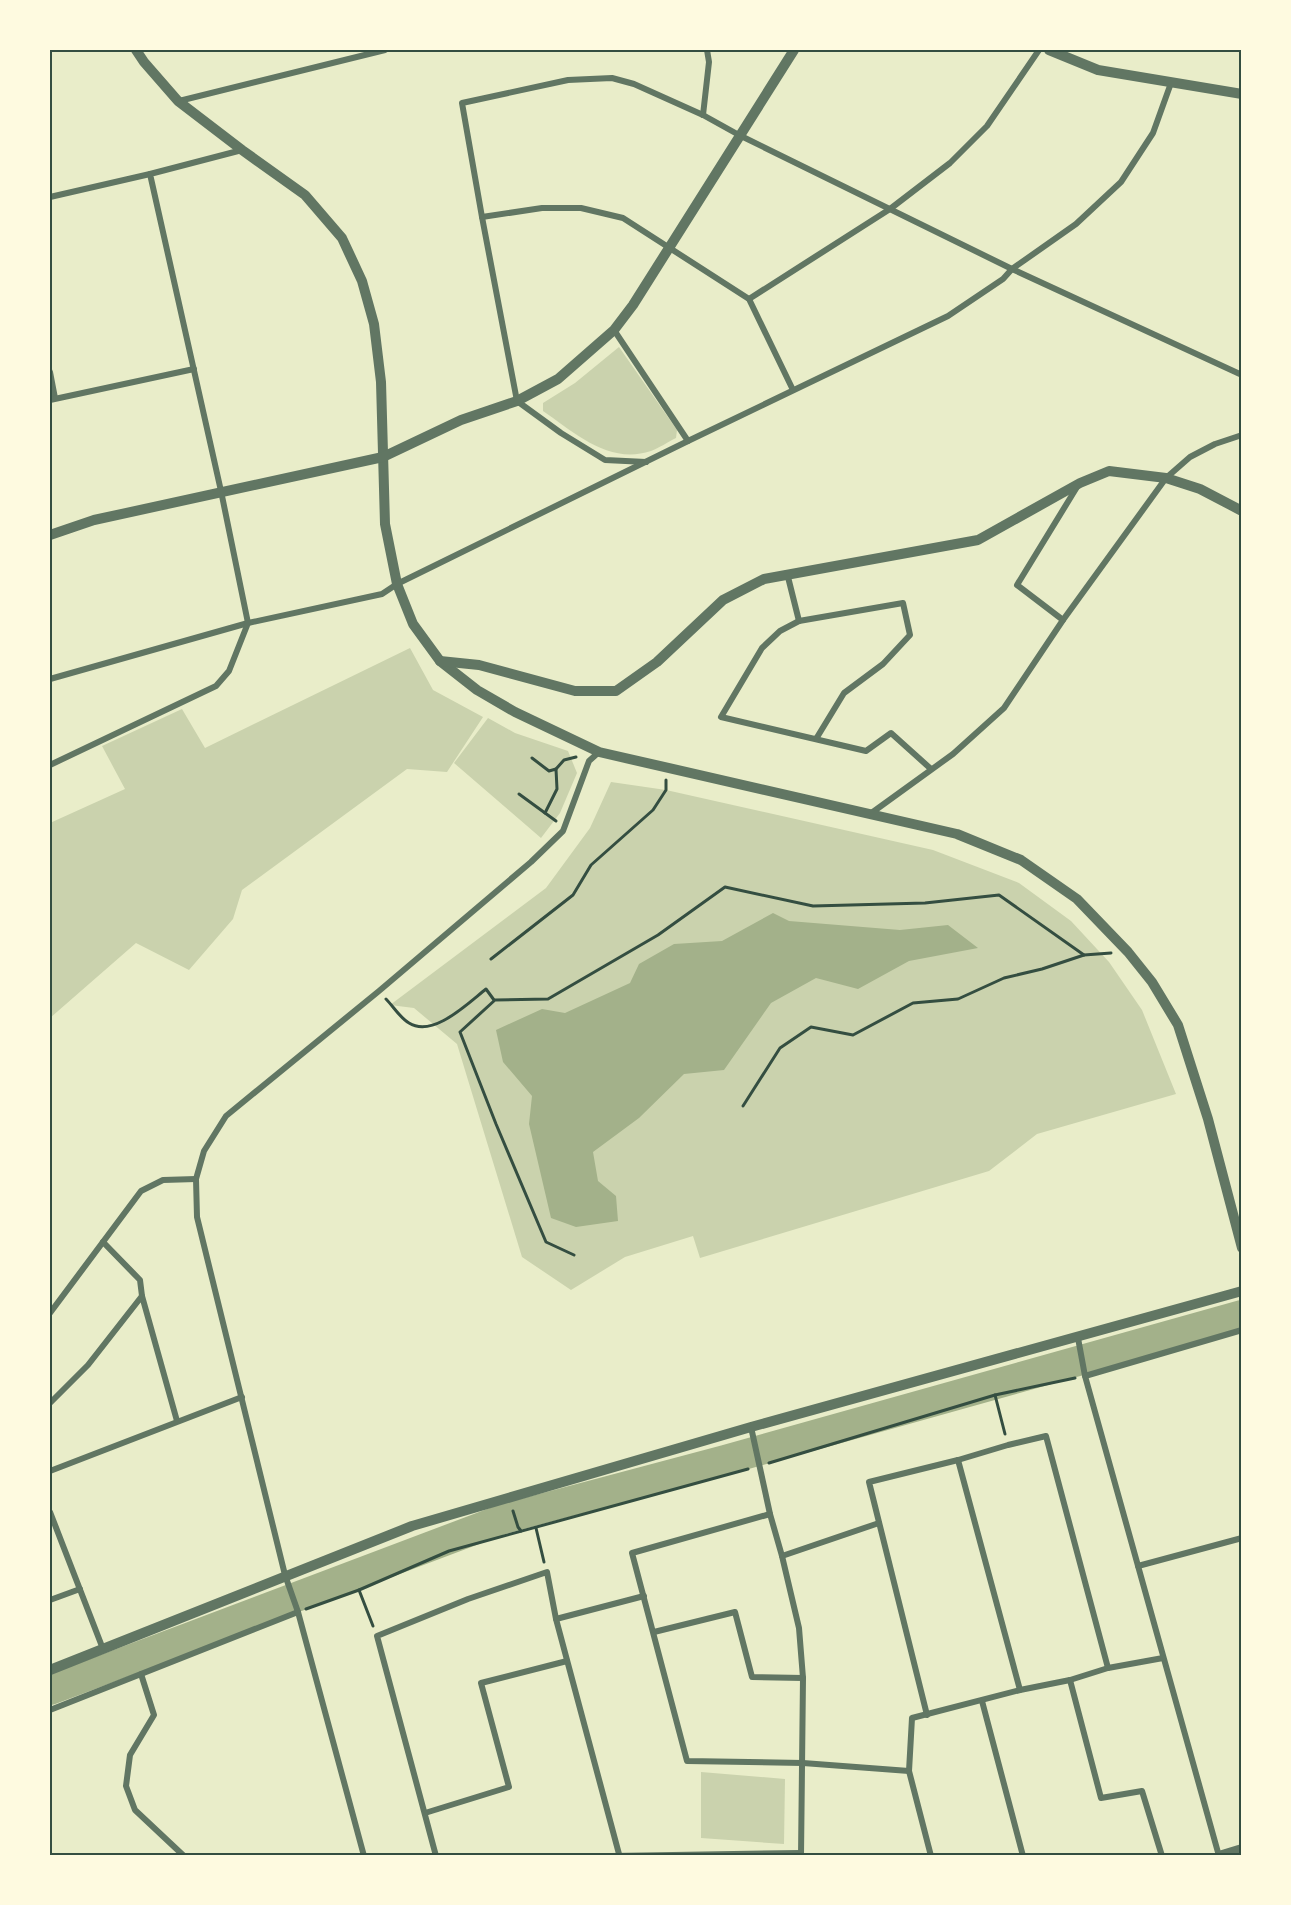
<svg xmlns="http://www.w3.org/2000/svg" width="1291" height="1905" viewBox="0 0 1291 1905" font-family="'Sofia Sans Condensed',sans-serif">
  <rect width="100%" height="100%" fill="#e9edc9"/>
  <g fill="#cad2ad">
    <path d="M619,347L677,430L676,438C668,442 659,448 651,451C609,465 575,433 543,411V403L575,383Z"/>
    <path d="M410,648L433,690L483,717L447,772L407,769L242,890L233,919L189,970L136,943L50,1018V823L125,789L102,746L182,709L205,748Z"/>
    <path d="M488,718L515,733L568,751L577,773L560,813L541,838L454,763Z"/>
    <path d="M611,782L666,790L933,850L1019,883L1071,921L1109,962L1142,1010L1176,1094L1037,1134L989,1171L700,1258L693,1236L625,1257L571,1290L522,1257L457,1044L414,1008L390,1005L546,888L590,828Z"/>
    <path d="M701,1772L785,1779L784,1844L701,1838Z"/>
  </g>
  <path fill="#a3b18a" d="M773,913L789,921L900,930L948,925L978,948L909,961L858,989L816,978L771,1003L724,1070L684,1074L639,1118L593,1152L598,1181L616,1196L618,1221L576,1227L551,1218L529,1124L532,1096L503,1062L496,1030L542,1009L565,1013L630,983L639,964L674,944L722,941Z"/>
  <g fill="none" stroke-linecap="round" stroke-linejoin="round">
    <path stroke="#a3b18a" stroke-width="30" d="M50,1690L503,1519L725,1460L1242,1315"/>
    <g stroke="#344e41" stroke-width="3">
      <path d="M532,758L549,771L556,769L557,789L545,813"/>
      <path d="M556,769L564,760L576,757"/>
      <path d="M519,794L556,821"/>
      <path d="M491,959L573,895L591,865L653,810L666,790V780"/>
      <path d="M386,999C393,1006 400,1018 409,1023C433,1038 467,1004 486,989L494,1000"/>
      <path d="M743,1106L780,1048L811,1027L853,1035L913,1003L958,999L1004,978L1042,969L1084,955"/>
      <path d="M574,1255L546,1242L496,1124L460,1032L495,1000L548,999L658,935L725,887L813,906L925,903L999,895L1084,955L1111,953"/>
      <path d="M995,1395L1005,1434"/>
      <path d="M769,1463L995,1395L1075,1378"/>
      <path d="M513,1511L518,1527L521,1531"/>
      <path d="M536,1528L544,1562"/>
      <path d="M359,1590L373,1626"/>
      <path d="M306,1609L359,1590L449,1551L748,1469"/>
    </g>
    <g stroke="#617663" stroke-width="6">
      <path d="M179,101L385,50"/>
      <path d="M703,115L709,62L707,50"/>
      <path d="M50,197L150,174"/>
      <path d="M482,217L542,208H581L623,218L749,299L793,390"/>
      <path d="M749,299L890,209L950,163L987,126L1039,50"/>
      <path d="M614,330L688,441"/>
      <path d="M50,372L55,398"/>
      <path d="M50,400L194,369"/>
      <path d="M646,462L605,460L561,433L517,401L482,217L462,103L568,80L612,78L634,84L703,115L739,135L1012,269L1242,375"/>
      <path d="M787,573L799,621"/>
      <path d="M1063,620L1017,585L1077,487"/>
      <path d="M50,679L248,623L382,594L397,584L688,441L948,316L1003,279L1012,269L1076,224L1121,182L1153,133L1171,83"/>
      <path d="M816,739L844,693L883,664L910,635L903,603L799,621L780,631L762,648L721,717L866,751L891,733L931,769"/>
      <path d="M50,765L216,686L229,671L248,623L221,491L150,174L242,150"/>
      <path d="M870,814L953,754L1004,708L1063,620L1166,478L1190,457L1215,444L1242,435"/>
      <path d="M103,1242L140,1280L142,1296"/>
      <path d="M50,1313L141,1191L163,1180L196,1179"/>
      <path d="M1078,1338L1085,1376L1219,1856"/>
      <path d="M1085,1376L1242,1330"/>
      <path d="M50,1403L88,1365L142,1296L177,1421"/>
      <path d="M751,1427L770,1514L782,1556L799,1628L803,1678L801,1856"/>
      <path d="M958,1460L1020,1690"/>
      <path d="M50,1471L242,1397"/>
      <path d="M50,1512L103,1649"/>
      <path d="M770,1514L632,1553L687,1761L803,1763L909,1771"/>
      <path d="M782,1556L879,1523"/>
      <path d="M1138,1566L1242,1538"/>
      <path d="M50,1600L80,1589"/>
      <path d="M556,1619L644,1596"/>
      <path d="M654,1632L735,1612L752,1677L803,1678"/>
      <path d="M141,1674L154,1715L130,1755L126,1786L135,1810L184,1856"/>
      <path d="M1070,1680L1101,1798L1142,1791L1162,1856"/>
      <path d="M982,1701L1023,1856"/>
      <path d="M50,1710L298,1612"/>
      <path d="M927,1715L869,1482L958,1460L1008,1445L1046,1436L1108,1668"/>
      <path d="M425,1813L509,1787L481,1683L567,1661"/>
      <path d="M364,1856L298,1612L285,1575L197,1217L196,1179L204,1151L226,1116L379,991L531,862L563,831L589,761L599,752"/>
      <path d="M436,1856L377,1636L468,1599L547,1572L556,1619L619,1854"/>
      <path d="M612,1856L801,1853"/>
      <path d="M931,1856L909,1771L912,1718L1020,1690L1070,1680L1108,1668L1163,1658"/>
    </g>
    <g stroke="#617663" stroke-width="10">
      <path d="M136,50L144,62L178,101L242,150L305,195L342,238L362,281L374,324L381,382L385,524L397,584L413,624L440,661L477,690L515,712L599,752L957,834L1021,860L1077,899L1128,952L1152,982L1178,1025L1208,1119L1242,1248"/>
      <path d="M1049,50L1098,70L1242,94"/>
      <path d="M50,535L94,520L383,457L461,420L517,401L558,379L614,330L633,305L794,50"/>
      <path d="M440,661L479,665L575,691H616L657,662L723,600L764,579L978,540L1080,483L1109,471L1166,478L1200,489L1242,511"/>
      <path d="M50,1670L412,1526L751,1427L1242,1291"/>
      <path d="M1219,1856L1242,1849"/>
    </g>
  </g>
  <rect width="1291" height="1905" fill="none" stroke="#fefae0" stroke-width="102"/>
  <rect x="51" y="51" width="1189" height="1803" fill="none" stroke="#344e41" stroke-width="2"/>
</svg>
